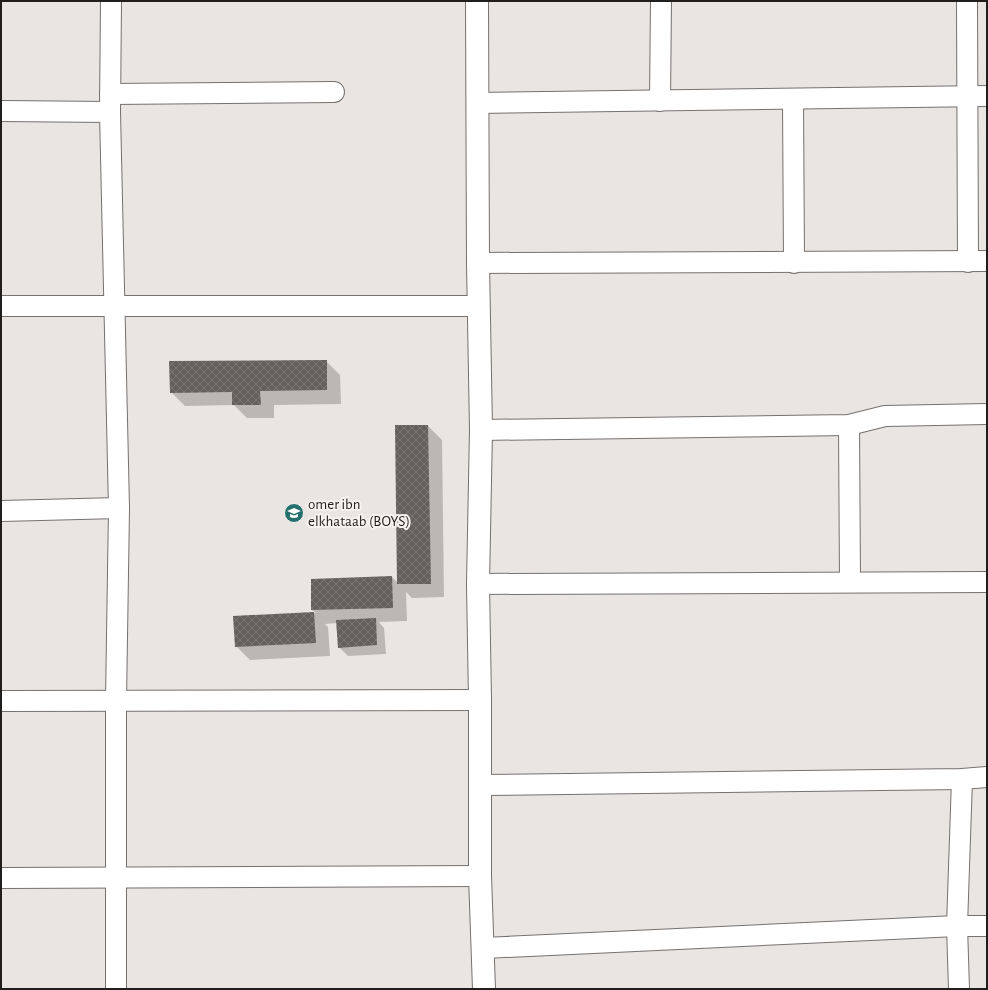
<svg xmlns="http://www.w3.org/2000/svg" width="988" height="990" viewBox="0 0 988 990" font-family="'Alegreya Sans',sans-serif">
  <defs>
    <pattern id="building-cross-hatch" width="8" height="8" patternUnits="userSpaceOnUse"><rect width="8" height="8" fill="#64605e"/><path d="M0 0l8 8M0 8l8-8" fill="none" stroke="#7a7776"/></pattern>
  </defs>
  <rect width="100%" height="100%" fill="#e9e5e2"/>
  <g fill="#0003">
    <path d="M326,361L340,375L341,404L274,405V418H247L234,405L185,406L171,392Z"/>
    <path d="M428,426L442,440L444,597L412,598L406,592L407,621L379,622L384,628L386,654L348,656L339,647L338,623L325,624L328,627L330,656L250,660L236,646L234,617L316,613L312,610L392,577L398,583Z"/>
  </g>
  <g fill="url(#building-cross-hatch)">
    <path d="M327,360V390L260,391L261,405H232V392L170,393L169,361Z"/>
    <path d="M395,425H428L431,584H397Z"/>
    <path d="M392,576L393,608L311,610V579Z"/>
    <path d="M314,612L316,643L235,647L233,616Z"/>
    <path d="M376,618L377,645L338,648L336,620Z"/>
  </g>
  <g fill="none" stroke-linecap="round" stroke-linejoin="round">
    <g stroke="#75716f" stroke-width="22">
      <g id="minor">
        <path d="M111,1L110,112L119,508L116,701V989"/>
        <path d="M967,1L968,262"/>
        <path d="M110,94L334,92"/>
        <path d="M793,99L794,263"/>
        <path d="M660,101L661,1"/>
        <path d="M477,103L987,96"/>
        <path d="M1,111L110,112"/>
        <path d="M478,263L987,261"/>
        <path d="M1,306H478"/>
        <path d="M849,425L850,582"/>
        <path d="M481,430L849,425L885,416L987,414"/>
        <path d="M1,511L119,508"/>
        <path d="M478,584L987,582"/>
        <path d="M1,701L480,700"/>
        <path d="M480,785L962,779L987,777"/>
        <path d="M1,878L480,876"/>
        <path d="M484,948L957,926H987"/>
        <path d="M959,989L957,926L962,779"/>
      </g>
    </g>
    <g stroke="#75716f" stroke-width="24">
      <path id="secondary" d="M477,1L478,263L481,430L478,584L480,700V876L484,989"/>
    </g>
    <use href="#minor" stroke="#fff" stroke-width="20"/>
    <use href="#secondary" stroke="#fff" stroke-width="22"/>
  </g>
  <defs>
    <g id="school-disc" transform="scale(1)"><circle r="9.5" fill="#25706e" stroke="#f6f2ef"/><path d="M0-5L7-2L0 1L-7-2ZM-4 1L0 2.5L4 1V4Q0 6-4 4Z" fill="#fff"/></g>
  </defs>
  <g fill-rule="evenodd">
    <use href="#school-disc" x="294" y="513"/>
  </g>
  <g text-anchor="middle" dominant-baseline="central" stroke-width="4" stroke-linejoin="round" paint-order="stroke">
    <g font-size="15" fill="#211f1e" stroke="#f6f2ef" text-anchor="start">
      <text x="308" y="504">omer ibn<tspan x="308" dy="17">elkhataab (BOYS)</tspan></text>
    </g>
  </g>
  <rect width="988" height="990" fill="none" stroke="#211f1e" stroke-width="4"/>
</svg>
